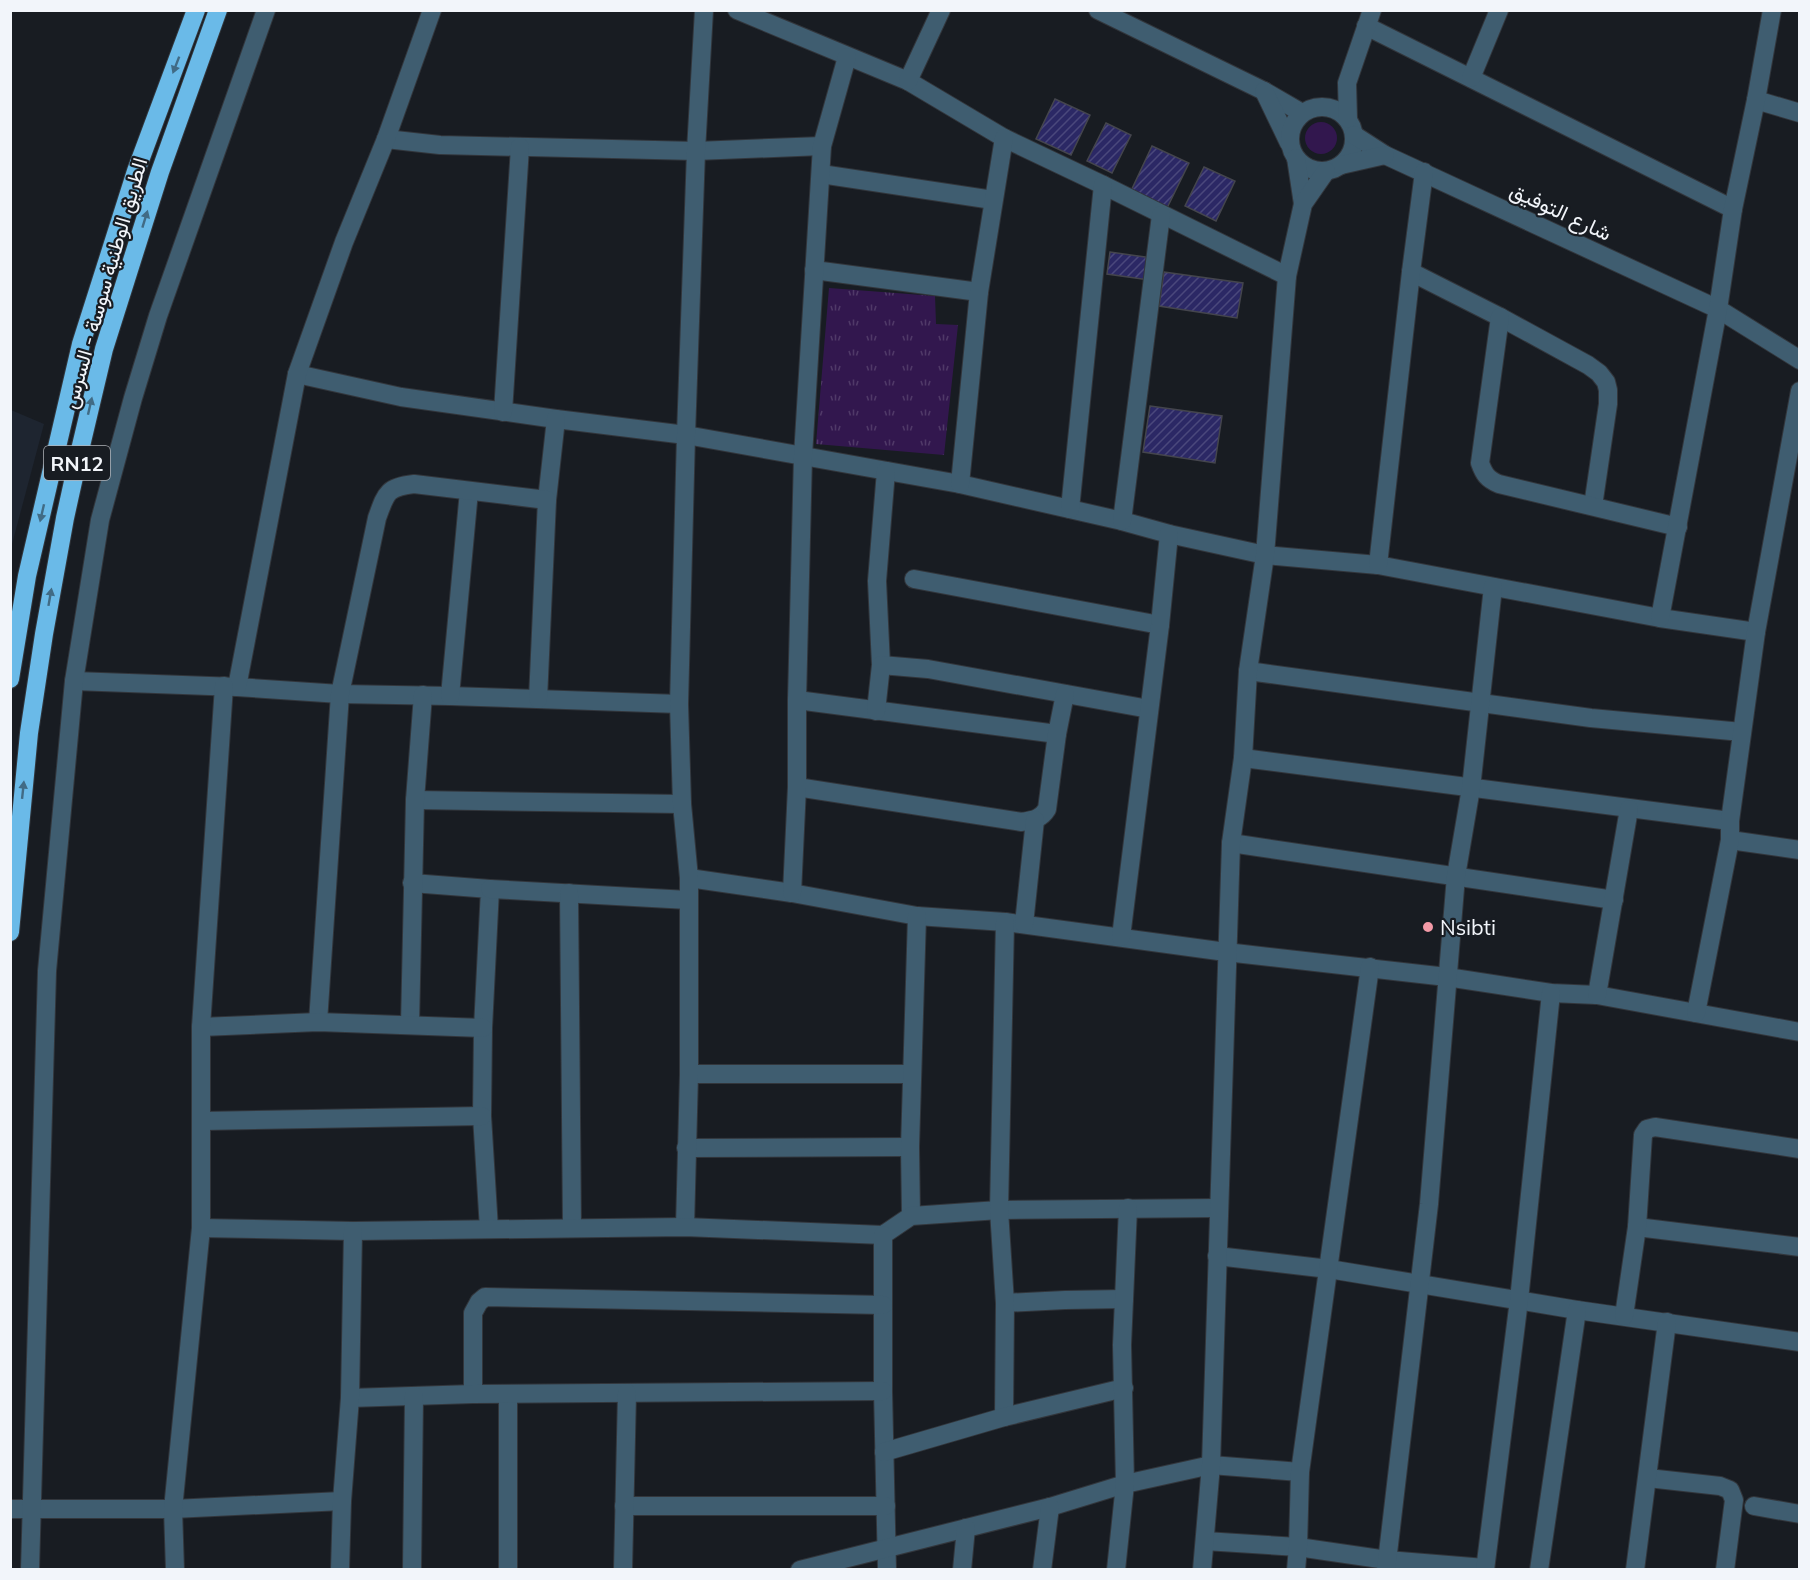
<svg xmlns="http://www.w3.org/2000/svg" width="1810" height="1580" viewBox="0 0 1810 1580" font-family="Mulish,Vazirmatn,sans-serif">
  <defs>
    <pattern id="park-tufts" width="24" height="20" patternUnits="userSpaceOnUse" patternTransform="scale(1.5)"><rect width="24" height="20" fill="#32174e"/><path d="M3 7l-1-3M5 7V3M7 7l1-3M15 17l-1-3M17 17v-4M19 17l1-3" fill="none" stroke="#503968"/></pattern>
    <pattern id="building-hatch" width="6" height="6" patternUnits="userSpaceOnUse" patternTransform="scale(1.5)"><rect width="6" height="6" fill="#2b2865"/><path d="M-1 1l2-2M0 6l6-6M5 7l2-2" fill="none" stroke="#4a487c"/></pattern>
  </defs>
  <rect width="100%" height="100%" fill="#181c22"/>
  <path fill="#1e2530" d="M11,410L44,424L11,548Z"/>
  <circle fill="#32174e" cx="1321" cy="138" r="16"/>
  <path fill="url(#park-tufts)" d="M829,288L935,296L936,324L958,325L944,455L816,444Z"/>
  <g fill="url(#building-hatch)" stroke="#44454d" stroke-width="1.5">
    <path d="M1055,99L1090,115L1071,155L1036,139Z"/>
    <path d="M1106,123L1131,135L1112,173L1087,161Z"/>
    <path d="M1152,146L1189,163L1167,208L1131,191Z"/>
    <path d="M1204,167L1235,181L1216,221L1185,206Z"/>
    <path d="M1110,252L1152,258L1149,280L1107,274Z"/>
    <path d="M1164,272L1243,283L1237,318L1159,306Z"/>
    <path d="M1150,406L1222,416L1215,463L1143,452Z"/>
  </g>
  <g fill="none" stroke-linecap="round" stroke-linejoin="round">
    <g stroke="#32363c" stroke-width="20">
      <g id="street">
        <path d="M737,10L908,81L1004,138L1103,185L1287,276"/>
        <path d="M1098,10L1264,91L1302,113"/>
        <path d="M1366,26L1733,209"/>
        <path d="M1471,78L1499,10"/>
        <path d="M908,81L941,10"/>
        <path d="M1264,91L1289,143"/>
        <path d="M1756,100L1800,113"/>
        <circle cx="1322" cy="139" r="32"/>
        <path d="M1348,119L1347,83L1372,10"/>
        <path d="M1354,135L1385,155L1718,309L1800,360"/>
        <path d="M386,139L440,145L696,151L822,146"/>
        <path d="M1296,158L1303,204"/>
        <path d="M1341,165L1385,155"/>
        <path d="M821,174L993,200"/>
        <path d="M814,270L979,292"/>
        <path d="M1411,272L1500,317L1588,365L1599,373L1606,382L1608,390V404L1593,506"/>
        <path d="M1500,317L1480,463C1484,474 1487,479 1499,484L1678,527"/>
        <path d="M297,374L401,397L556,419L686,435L960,484L1122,521L1169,534L1265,555L1378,565L1660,618L1756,632"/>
        <path d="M503,412L520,147"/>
        <path d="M960,484L979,292L1004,138"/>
        <path d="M547,500L556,419"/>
        <path d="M1070,509L1103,185"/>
        <path d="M1122,521L1161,215"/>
        <path d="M1378,565L1411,272L1424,172"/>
        <path d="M914,579L1160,625"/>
        <path d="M1660,618L1718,309L1733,209L1756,100L1772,10"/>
        <path d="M881,665L877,581L886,471"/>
        <path d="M1248,671L1591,718L1742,732"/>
        <path d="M74,681L237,687L340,694L450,696L679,704"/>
        <path d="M237,687L297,374L344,242L386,139L432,10"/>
        <path d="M450,696L469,491"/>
        <path d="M797,700L1057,734"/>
        <path d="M876,711L881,665L928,669L1149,709"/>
        <path d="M1243,758L1730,821"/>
        <path d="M797,787L1022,822C1033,820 1041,819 1047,809L1057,734L1065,694"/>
        <path d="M415,800L682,804"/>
        <path d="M1730,840L1800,850"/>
        <path d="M1231,843L1614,900"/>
        <path d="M689,878L792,893L917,916L1005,922L1226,952L1447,977L1551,993L1597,995L1800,1032"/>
        <path d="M412,883L490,889L483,1028L482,1116L489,1229"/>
        <path d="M490,889L688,900"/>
        <path d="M569,893L572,1228"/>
        <path d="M792,893L797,787V700L803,456L822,146L847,57"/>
        <path d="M1024,924L1035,820"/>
        <path d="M1121,937L1160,625L1169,534"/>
        <path d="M1597,995L1629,809"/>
        <path d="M1696,1013L1730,840V821L1756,632L1800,391"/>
        <path d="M318,1022L340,694L377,518C386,493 387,487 414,484L547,500L538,699"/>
        <path d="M410,1025L415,800L423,695"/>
        <path d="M201,1027L318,1022L483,1028"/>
        <path d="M689,1074H912"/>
        <path d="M202,1121L482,1116"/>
        <path d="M686,1148L910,1147"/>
        <path d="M911,1216L910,1147L917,916"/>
        <path d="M685,1227L689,1074V878L682,804L679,704L686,435L696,151L704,10"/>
        <path d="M1637,1227L1800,1247"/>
        <path d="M201,1228L353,1231L685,1227L883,1235L911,1216L999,1210L1219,1208"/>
        <path d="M883,1235V1391L887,1570"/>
        <path d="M1217,1256L1329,1269L1577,1310L1800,1342"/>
        <path d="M1005,1303L1065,1300L1124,1299"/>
        <path d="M1624,1316L1637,1227L1643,1135L1647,1129L1655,1127L1800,1149"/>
        <path d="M473,1394V1313L479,1302L485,1297L883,1305"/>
        <path d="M508,1394V1570"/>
        <path d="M350,1398L473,1394L883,1391"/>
        <path d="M1004,1417L1005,1303L999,1210L1005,922"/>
        <path d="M884,1452L1004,1417L1124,1388"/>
        <path d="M1648,1478L1720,1486L1730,1490L1734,1500L1725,1570"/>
        <path d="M624,1506H886"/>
        <path d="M1754,1506L1800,1514"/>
        <path d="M10,1509H173L342,1501"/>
        <path d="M1205,1541L1298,1547L1387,1560L1485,1568"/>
        <path d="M30,1570L47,971L74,681L100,520L133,398L158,316L266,10"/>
        <path d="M175,1570L173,1509L201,1228V1027L224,686"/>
        <path d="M340,1570L342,1501L350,1398L353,1231"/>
        <path d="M412,1570L414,1396"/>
        <path d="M623,1570L627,1393"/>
        <path d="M800,1570L1050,1507L1125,1484L1211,1465L1300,1472"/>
        <path d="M962,1570L966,1528"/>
        <path d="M1042,1570L1050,1507"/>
        <path d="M1116,1570L1125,1484L1122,1345L1128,1208"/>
        <path d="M1202,1570L1211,1465L1231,843L1243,758L1248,671L1265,555L1287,276L1303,204L1326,171"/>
        <path d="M1296,1570L1298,1547L1300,1472L1370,967"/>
        <path d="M1386,1570L1429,1204L1456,876L1471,788L1493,587"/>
        <path d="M1485,1570L1519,1300L1551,993"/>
        <path d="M1539,1570L1577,1310"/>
        <path d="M1635,1570L1667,1322"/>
      </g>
    </g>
    <g stroke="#32363c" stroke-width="20">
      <g id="highway">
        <path d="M10,679L27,576L81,344L136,171L196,10"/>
        <path d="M10,932L29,733L44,634L65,518L80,450L104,349L160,172L218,10"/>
      </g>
    </g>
    <use href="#street" stroke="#3f5d70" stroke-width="18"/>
    <use href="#highway" stroke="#6abae8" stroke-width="18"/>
  </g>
  <defs><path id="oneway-solid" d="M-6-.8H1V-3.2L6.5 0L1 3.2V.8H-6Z" transform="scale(1.5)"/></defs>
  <g fill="#416b85">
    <use href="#oneway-solid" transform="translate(176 65) rotate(111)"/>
    <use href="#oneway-solid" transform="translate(145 219) rotate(-73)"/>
    <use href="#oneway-solid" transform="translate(90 406) rotate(-77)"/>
    <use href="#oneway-solid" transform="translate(42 513) rotate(103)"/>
    <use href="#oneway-solid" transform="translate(50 597) rotate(-80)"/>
    <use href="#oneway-solid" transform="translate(23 790) rotate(-84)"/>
  </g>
  <circle fill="#f39aa7" stroke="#181c22" stroke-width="2" cx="1428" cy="927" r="6"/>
  <g text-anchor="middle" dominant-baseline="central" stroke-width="4.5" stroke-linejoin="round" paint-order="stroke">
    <rect fill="#181c22" stroke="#b1b4b9" stroke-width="1.5" x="44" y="446" width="66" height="34" rx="4.5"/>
    <g font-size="20" font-weight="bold" fill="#f2f5fa">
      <text x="77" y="463">RN12</text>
    </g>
    <g font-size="21" fill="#f2f5fa" stroke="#181c22">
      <text transform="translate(1561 211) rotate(25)">شارع التوفيق</text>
      <text transform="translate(104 283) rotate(-74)">الطريق الوطنية سوسة - السرس</text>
    </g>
    <g font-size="21" fill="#f2f5fa" stroke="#181c22" text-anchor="start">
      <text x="1440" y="927">Nsibti</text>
    </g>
  </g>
  <rect width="1810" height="1580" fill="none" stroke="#f2f5fa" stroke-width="24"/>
</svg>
